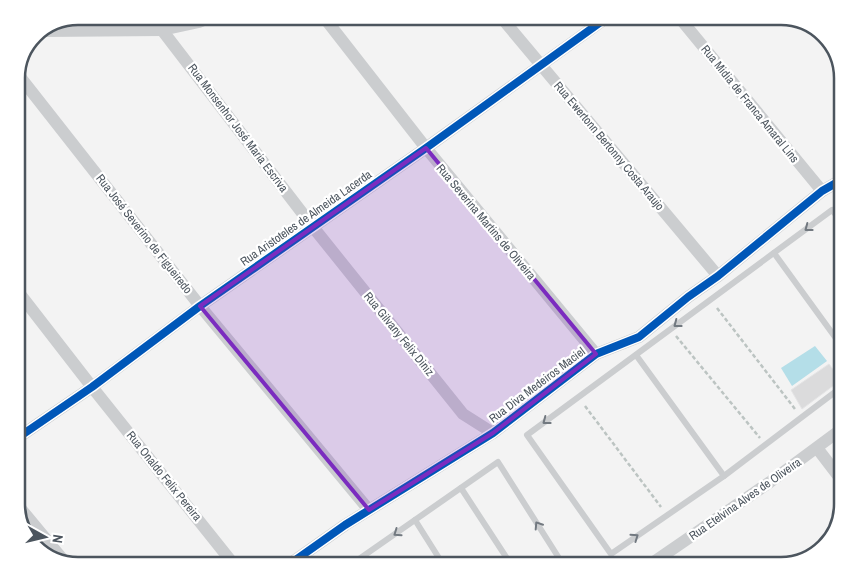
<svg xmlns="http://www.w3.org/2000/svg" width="859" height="582" viewBox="0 0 859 582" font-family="'Archivo Narrow',sans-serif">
  <rect width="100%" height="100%" fill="#f3f3f3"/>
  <path fill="#b4dee8" d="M815,346L827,361L792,386L781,368Z"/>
  <path fill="#dbdbdc" stroke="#e5e5e6" d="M829,364L841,380L802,409L791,390Z"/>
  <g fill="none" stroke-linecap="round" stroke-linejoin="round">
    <g stroke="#bcc4c2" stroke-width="2.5" stroke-dasharray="4 2.5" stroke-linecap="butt">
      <path d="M717,308L795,409"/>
      <path d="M676,336L760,438"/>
      <path d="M585,406L661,507"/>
    </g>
    <g stroke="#cbcdcf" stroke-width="6">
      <path d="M843,224L832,210L527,435L611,554L724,476L843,386"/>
      <path d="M774,253L843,348"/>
      <path d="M636,355L724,476"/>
      <path d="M461,488L512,566"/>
      <path d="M415,520L444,566"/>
      <path d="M349,566L498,462L564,566"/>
    </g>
    <g stroke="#cbcdcf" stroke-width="12">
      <path d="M323,16L426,148L596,354"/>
      <path d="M500,16L718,276"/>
      <path d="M678,16L822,191"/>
      <path d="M162,30L313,227L463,414L493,433"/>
      <path d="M43,31L162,30L199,22L214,16"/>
      <path d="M17,73L200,306L369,510"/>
      <path d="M16,289L92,387L235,566"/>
      <path d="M16,439L92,387L200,306L426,148L609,16"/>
      <path d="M817,448L843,482"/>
      <path d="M16,503L65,562"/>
      <path d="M287,566L345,525L493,433L596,354L639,337L688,297L718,276L822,191L843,179"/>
      <path d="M648,566L770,482L843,428"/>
    </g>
    <g stroke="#fff" stroke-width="11">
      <g id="cycleway">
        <path d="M16,439L92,387L200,306L426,148L609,16"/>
        <path d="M287,566L345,525L493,433L596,354L639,337L688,297L718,276L822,191L843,179"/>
      </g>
    </g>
    <use href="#cycleway" stroke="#0057b8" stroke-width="8"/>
  </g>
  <defs><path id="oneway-chevron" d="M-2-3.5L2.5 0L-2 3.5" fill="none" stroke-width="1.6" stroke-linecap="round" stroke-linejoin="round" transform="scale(1.25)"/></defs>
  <g stroke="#727980">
    <use href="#oneway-chevron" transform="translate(808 228) rotate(143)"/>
    <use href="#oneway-chevron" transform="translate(677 324) rotate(143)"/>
    <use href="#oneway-chevron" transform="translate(546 421) rotate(143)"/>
    <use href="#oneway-chevron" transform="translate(538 525) rotate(-123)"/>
    <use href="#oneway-chevron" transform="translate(397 533) rotate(145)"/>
    <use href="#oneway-chevron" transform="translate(635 537) rotate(-35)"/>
  </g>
  <path fill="#7b2cbf" fill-opacity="0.2" stroke="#7b2cbf" stroke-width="4" stroke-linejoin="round" d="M426,148L596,354L493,433L369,510L200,306Z"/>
  <g text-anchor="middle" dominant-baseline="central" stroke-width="4.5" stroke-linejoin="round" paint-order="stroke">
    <g font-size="12" fill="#4c555e" stroke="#fff">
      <text transform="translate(750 104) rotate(51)">Rua Midia de Franca Amaral Lins</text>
      <text transform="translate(238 128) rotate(53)">Rua Monsenhor José Maria Escriva</text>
      <text transform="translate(609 146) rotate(50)">Rua Ewertonn Bertonny Costa Araujo</text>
      <text transform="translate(306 218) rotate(-35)">Rua Aristoteles de Almeida Lacerda</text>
      <text transform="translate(486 222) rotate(50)">Rua Severina Martins de Oliveira</text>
      <text transform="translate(144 234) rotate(52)">Rua José Severino de Figueiredo</text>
      <text transform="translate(399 334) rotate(51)">Rua Gilvany Felix Diniz</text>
      <text transform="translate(537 385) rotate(-37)">Rua Diva Medeiros Maciel</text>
      <text transform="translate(164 476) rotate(51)">Rua Onaldo Felix Pereira</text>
      <text transform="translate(745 499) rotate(-35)">Rua Etelvina Alves de Oliveira</text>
    </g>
  </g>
  <path d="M0 0H859V582H0ZM78 25H781A53 53 0 0 1 834 78V504A53 53 0 0 1 781 557H78A53 53 0 0 1 25 504V78A53 53 0 0 1 78 25Z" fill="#fff" fill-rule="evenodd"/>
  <path fill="none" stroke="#4c555e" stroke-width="2.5" d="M78 25H781A53 53 0 0 1 834 78V504A53 53 0 0 1 781 557H78A53 53 0 0 1 25 504V78A53 53 0 0 1 78 25Z"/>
  <g transform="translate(45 537) rotate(98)" stroke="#ffffff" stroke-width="4" paint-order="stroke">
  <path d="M0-4L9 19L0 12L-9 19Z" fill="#4c555e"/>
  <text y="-8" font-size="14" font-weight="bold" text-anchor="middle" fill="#4c555e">N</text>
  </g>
</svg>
